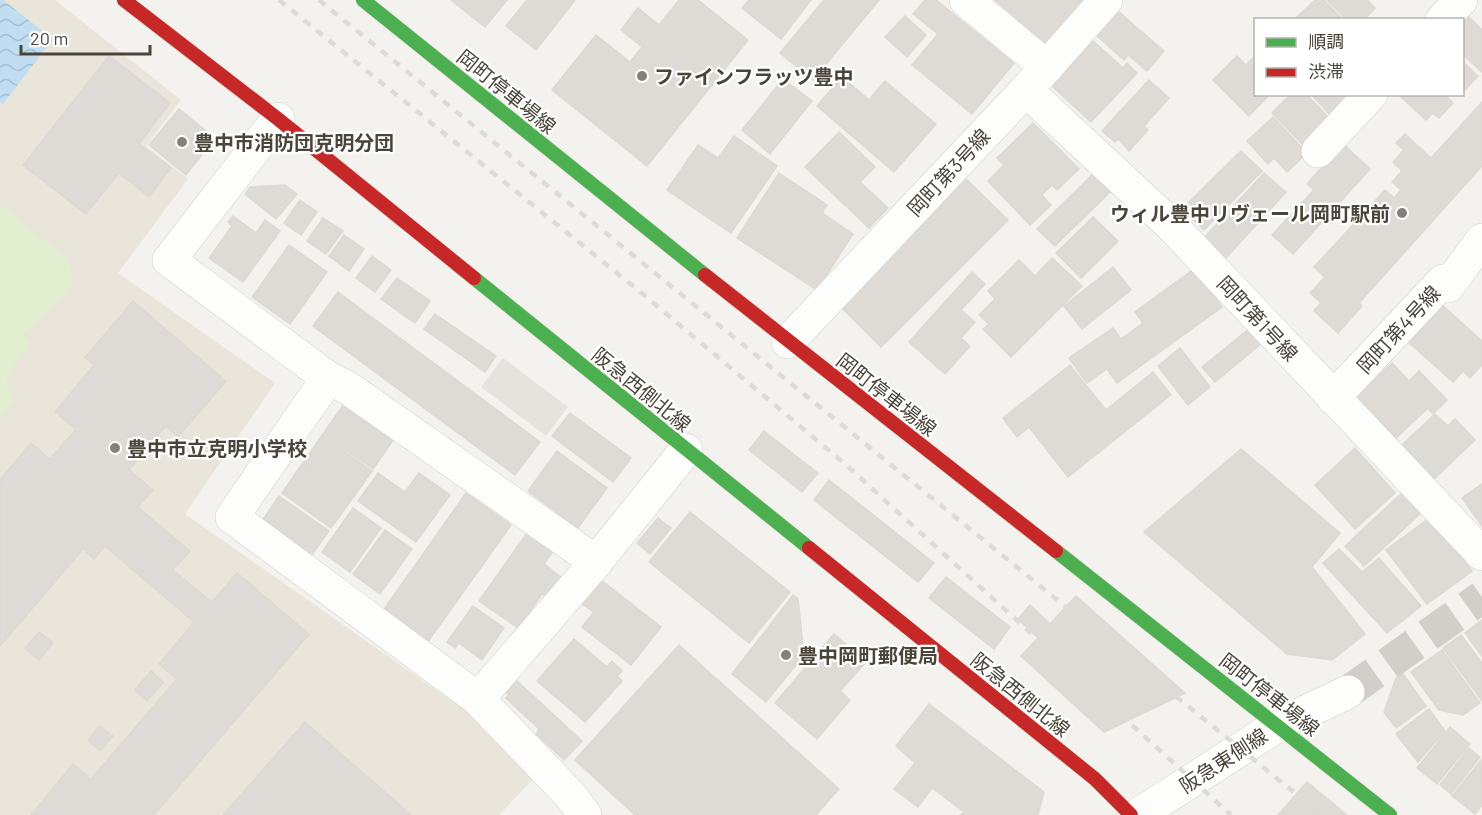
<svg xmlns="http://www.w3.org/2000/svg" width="1482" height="815" viewBox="0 0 1482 815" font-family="Barlow,'Noto Sans JP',sans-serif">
  <defs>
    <pattern id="water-waves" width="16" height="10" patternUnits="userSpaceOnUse" patternTransform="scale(1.5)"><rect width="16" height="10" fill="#c0ddf1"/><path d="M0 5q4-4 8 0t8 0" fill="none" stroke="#a6bfcf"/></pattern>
  </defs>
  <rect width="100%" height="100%" fill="#f4f2ee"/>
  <path fill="#eae5da" d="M0,0H55L181,100L146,146L188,179L118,273L275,383L185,514L476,718L535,777L499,815H0Z"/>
  <path fill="#e1eecf" d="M0,204L67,259L74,283L23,335L29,342L5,381L15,399L0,417Z"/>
  <path fill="#e6e3df" d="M503,358L568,407L546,436L481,387Z"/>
  <path fill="url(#water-waves)" d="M0,0H3L53,39L3,104L0,102Z"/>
  <g fill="#dedbd6" stroke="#dcd9d4" stroke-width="1.5">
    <path d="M451,0H507L485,27Z"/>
    <path d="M527,0H575L536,50L506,26Z"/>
    <path d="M679,0H698L748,40L647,166L552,90L596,35L630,62L642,47L621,30L638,8L659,25Z"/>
    <path d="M749,0H811L781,39L742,8Z"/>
    <path d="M824,0H879L813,80L780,53Z"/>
    <path d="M925,0H936L1014,63L972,114L912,65L938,34L913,14Z"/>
    <path d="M995,0H1086L1048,45Z"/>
    <path d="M1315,0H1324L1343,20L1295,19Z"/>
    <path d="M1327,0H1367L1375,8L1364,20H1347Z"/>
    <path d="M1463,11L1482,30V72L1462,54Z"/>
    <path d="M1119,12L1164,51L1147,71L1128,55L1124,60L1097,36Z"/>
    <path d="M905,16L926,35L907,57L885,37Z"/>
    <path d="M1093,41L1123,68L1127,63L1137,73L1091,122L1052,86Z"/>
    <path d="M1256,55V94H1270L1249,116L1213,80L1237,56L1246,65Z"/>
    <path d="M109,56L170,103L139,144L171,168L149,197L119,173L86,214L23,165Z"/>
    <path d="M1462,61L1478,76L1462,93Z"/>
    <path d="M842,77L869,100L885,81L936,124L894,172L817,106Z"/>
    <path d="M783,79L812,101L770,154L742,130Z"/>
    <path d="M1149,80L1169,98L1144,126L1148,130L1129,151L1118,139L1115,142L1102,131Z"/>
    <path d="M1291,94H1306L1333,122L1306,148L1272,113Z"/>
    <path d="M1311,94H1360L1334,119Z"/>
    <path d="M1398,94H1444L1453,103L1439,118L1433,113L1426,120Z"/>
    <path d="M1482,102V166L1359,303L1362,306L1338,333L1314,311L1321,303L1310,293L1325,277L1314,267L1385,190L1394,198L1401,190L1392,182L1402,171L1393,162L1404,150L1396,143L1405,134L1431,158Z"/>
    <path d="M179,109L215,138L186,175L149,145Z"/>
    <path d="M1273,117L1307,153L1287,172L1274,158L1268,164L1247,141Z"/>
    <path d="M1033,123L1079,169L1057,190L1052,185L1042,195L1051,205L1030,225L988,181L1004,165L997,158Z"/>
    <path d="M839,132L875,167L860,182L888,208L869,228L805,167Z"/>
    <path d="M734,136L777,166L731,233L667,190L698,145L718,158Z"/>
    <path d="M1343,144L1370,169L1293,254L1272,235L1314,190L1307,184Z"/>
    <path d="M1241,151L1262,171L1204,230L1182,209Z"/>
    <path d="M779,173L827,205L822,213L853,234L817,290L737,238Z"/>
    <path d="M1094,173L1111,191L1055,246L1037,229Z"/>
    <path d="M1264,173L1286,192L1226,258L1204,238Z"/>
    <path d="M965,178L1008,220L881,347L838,304Z"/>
    <path d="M285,185L297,194L276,219L245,194L250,187Z"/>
    <path d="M300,200L317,212L301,235L284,223Z"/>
    <path d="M233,216L256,233L265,220L280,231L243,282L209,258L232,226L228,222Z"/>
    <path d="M1093,217L1118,241L1081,278L1056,253Z"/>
    <path d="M323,218L343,231L326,254L307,241Z"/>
    <path d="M344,235L364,249L349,271L329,256Z"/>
    <path d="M289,245L327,272L290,324L252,297Z"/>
    <path d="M372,256L391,270L375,292L356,278Z"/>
    <path d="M1052,258L1082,286L1011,357L983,329L989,324L979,315L995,299L988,291L1019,260L1035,276Z"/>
    <path d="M1113,267L1131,290L1082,329L1064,306Z"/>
    <path d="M1194,269L1222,307L1117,383L1107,369L1087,383L1069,358L1113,328L1121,339L1143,323L1135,312Z"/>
    <path d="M972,272L985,284L961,310L975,322L961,338L970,346L945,374L909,342Z"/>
    <path d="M397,278L430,301L415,323L381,299Z"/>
    <path d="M338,292L540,442L515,475L313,326Z"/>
    <path d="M133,301L226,381L178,437L166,426L129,470L153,490L138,507L190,551L173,570L212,602L237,573L309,634L154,815H31L73,764L91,779L177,679L159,664L194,622L105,546L94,559L83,549L0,646V480L31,443L50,459L76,429L55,412L94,365L85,358Z"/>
    <path d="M1441,304L1482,341V365L1470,378L1463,371L1453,382L1407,341Z"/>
    <path d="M435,314L496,356L485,372L424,329Z"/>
    <path d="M1249,329L1261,344L1215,382L1202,367Z"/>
    <path d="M1180,348L1210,387L1188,405L1158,366Z"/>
    <path d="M1392,363L1409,381L1419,371L1447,400L1433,414L1428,408L1396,438L1356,397Z"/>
    <path d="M1070,365L1106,410L1153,372L1171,395L1068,477L1029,427L1017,437L1003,418Z"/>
    <path d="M346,401L396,436L373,469L323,434Z"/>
    <path d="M570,413L631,458L613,482L552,436Z"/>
    <path d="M1435,414L1448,426L1455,419L1475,440L1434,479L1402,445Z"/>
    <path d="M764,431L818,473L802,492L749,450Z"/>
    <path d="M322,435L372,471L353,498L303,463Z"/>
    <path d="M1355,448L1395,493L1355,529L1315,485Z"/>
    <path d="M1241,449L1340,533L1312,567L1365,634L1332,660L1287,654L1144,532Z"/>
    <path d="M557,451L607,488L578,528L528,491Z"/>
    <path d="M302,464L352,499L331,528L282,493Z"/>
    <path d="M378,473L405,492L419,473L450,495L416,542L358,501Z"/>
    <path d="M829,480L934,563L918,582L814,500Z"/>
    <path d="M1482,484V526L1462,498Z"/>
    <path d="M1403,492L1422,512L1364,566L1345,546Z"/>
    <path d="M466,493L511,525L427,643L382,612Z"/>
    <path d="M279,496L329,531L311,556L262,521Z"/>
    <path d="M353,508L381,528L350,572L322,552Z"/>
    <path d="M690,512L790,592L749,643L649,562Z"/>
    <path d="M1431,517L1472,571L1427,604L1386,550Z"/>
    <path d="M658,518L671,528L650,554L637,543Z"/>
    <path d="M385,530L412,549L380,594L353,574Z"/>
    <path d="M527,533L553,551L544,564L562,578L548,598L542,594L518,628L479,601Z"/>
    <path d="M1339,549L1362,572L1379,558L1421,606L1387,633L1323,563Z"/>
    <path d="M946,577L1010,627L994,649L929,598Z"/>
    <path d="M601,580L661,627L631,665L582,627L594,612L582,604Z"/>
    <path d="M793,595L798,599L804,655L766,702L732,674Z"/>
    <path d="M1076,596L1185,693L1104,732L1021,656L1038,638L1018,619L1030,605L1050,624Z"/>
    <path d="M473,606L504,628L482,660L459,643L455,648L447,642Z"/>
    <path d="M1482,620V656L1465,633Z"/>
    <path d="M39,632L53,643L39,660L25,648Z"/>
    <path d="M834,634L866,662L840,691L850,700L817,739L775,703Z"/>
    <path d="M1461,635L1482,663V701L1443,648Z"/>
    <path d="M574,639L607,667L612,661L622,671L617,676L622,681L585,722L537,681Z"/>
    <path d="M679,645L839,789L816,815H635L575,760Z"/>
    <path d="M1442,650L1480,703L1463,715L1439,710L1411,672Z"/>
    <path d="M151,671L163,682L147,701L135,690Z"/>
    <path d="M1403,674L1426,706L1396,728L1384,712L1396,678Z"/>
    <path d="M515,679L582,741L564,760L536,734L539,729L506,698L509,695L504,690Z"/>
    <path d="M929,704L1044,792L1038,815H961L964,812L932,788L918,807L894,789L915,763L896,746Z"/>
    <path d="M1429,709L1445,731L1418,762L1396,734Z"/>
    <path d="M305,722L411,815H223Z"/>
    <path d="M100,726L113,736L100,751L88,740Z"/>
    <path d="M1450,727L1470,744L1437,784L1417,768Z"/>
    <path d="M1469,748L1480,757L1451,794L1440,785Z"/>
    <path d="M1481,760L1482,805L1475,814L1452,796Z"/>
    <path d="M1307,782L1347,815H1278Z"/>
  </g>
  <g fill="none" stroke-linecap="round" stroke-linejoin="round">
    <path stroke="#d2cfca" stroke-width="33" stroke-dasharray="33 16" stroke-linecap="butt" d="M1348,692L1482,597"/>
    <g stroke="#d2d0cb" stroke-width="34">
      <g id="street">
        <path d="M966,0L1047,67"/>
        <path d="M1442,20L1461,0"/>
        <path d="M1026,90L1170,224L1482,554"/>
        <path d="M278,119L169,260L328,378L348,388L596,562"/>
        <path d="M1318,151L1371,94"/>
        <path d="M788,342L1026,90L1106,0"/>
        <path d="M328,378L232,517L478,699L570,795L585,815"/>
        <path d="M1333,398L1443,281L1448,286L1482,240"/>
        <path d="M478,699L596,562L686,450"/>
        <path d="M1138,815L1278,725L1348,692"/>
      </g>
    </g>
    <g stroke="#d3cfc5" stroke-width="15">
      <g id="fast">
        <path d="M363,0L705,275"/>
        <path d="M474,278L809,548"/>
        <path d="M1056,551L1390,815"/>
      </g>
    </g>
    <g stroke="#d3cfc5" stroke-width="15">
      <g id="jam">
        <path d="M124,0L278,119L474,278"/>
        <path d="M705,275L1056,551"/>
        <path d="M809,548L1095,779L1131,815"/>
      </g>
    </g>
    <use href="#street" stroke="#fdfdfc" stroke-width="33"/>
    <use href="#fast" stroke="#4caf50" stroke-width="14"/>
    <use href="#jam" stroke="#c62828" stroke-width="14"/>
    <g stroke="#dbdbda" stroke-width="4.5" stroke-dasharray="8 8" stroke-linecap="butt">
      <path d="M279,0L638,290L845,464L1231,815"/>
      <path d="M319,0L1322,815"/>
    </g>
  </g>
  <g fill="#868178" stroke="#fff" stroke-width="2">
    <circle cx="642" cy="76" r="6"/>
    <circle cx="182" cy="142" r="6"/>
    <circle cx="1402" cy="213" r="6"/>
    <circle cx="115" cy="448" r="6"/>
    <circle cx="786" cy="655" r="6"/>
  </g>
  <g text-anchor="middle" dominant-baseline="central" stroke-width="4.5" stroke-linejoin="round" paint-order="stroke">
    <g font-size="20" font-weight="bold" fill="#4b4439" stroke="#fff" text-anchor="start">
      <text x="654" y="76">ファインフラッツ豊中</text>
      <text x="194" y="142">豊中市消防団克明分団</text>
      <text x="1390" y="213" text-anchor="end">ウィル豊中リヴェール岡町駅前</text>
      <text x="127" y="448">豊中市立克明小学校</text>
      <text x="798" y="655">豊中岡町郵便局</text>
    </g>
    <g font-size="20" fill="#4b4439" stroke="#fff">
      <text transform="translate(507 91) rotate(39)">岡町停車場線</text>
      <text transform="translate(948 172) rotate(-47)">岡町第3号線</text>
      <text transform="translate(1258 318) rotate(47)">岡町第1号線</text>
      <text transform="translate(1398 329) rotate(-47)">岡町第4号線</text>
      <text transform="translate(642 389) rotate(39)">阪急西側北線</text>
      <text transform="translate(887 394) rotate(38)">岡町停車場線</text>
      <text transform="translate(1021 694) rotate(39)">阪急西側北線</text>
      <text transform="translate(1270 694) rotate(38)">岡町停車場線</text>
      <text transform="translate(1223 760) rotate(-33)">阪急東側線</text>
    </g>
  </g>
  <rect x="1254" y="18" width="210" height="78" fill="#ffffff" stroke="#b7b4b0" stroke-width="1.5"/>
  <rect x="1266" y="38" width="30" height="9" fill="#4caf50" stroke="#b7b4b0" stroke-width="1.5"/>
  <text x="1308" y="48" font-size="18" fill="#4b4439">順調</text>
  <rect x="1266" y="68" width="30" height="9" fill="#c62828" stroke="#b7b4b0" stroke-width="1.5"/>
  <text x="1308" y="78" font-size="18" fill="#4b4439">渋滞</text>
  <path d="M21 45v9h129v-9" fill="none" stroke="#4b4439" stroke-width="3"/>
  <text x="30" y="45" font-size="18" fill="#4b4439" stroke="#ffffff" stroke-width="4.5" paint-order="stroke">20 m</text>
</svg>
